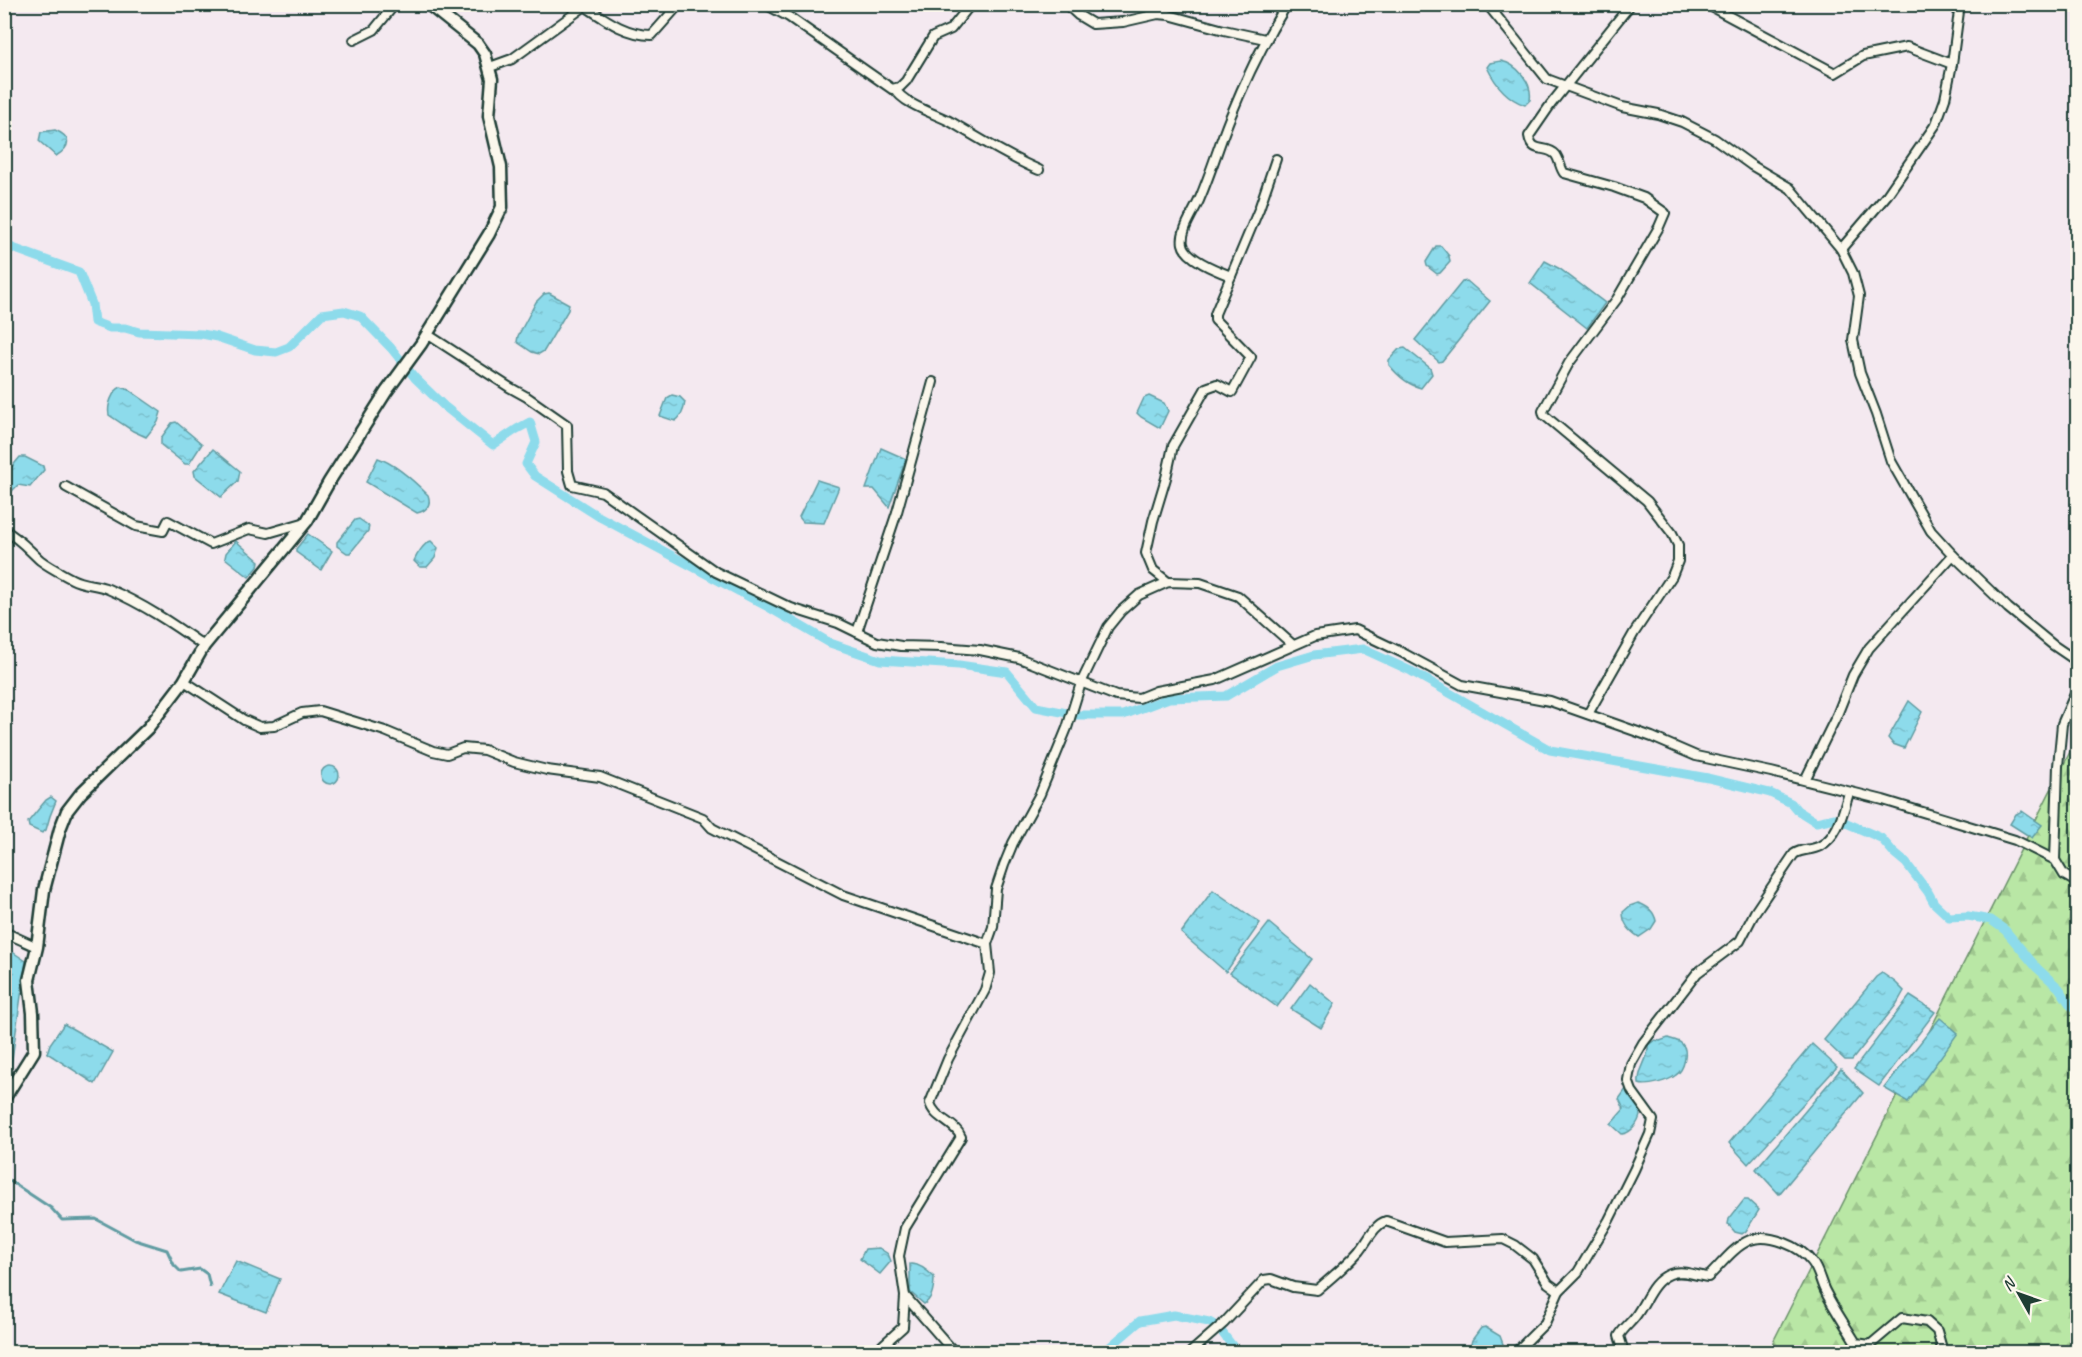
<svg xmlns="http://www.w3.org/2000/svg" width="2082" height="1357" viewBox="0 0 2082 1357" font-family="Caveat,sans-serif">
  <defs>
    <pattern id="forest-firs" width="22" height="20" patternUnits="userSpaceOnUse" patternTransform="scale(1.5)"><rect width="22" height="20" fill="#b9e7a5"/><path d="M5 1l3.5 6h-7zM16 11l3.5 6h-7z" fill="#9fc78f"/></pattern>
    <pattern id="water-ripples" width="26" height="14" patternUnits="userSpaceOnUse" patternTransform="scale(1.5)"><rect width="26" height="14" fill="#8ddbeb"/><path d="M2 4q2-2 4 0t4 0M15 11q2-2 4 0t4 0" fill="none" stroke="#79bdca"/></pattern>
  </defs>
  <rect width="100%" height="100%" fill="#f4e9f0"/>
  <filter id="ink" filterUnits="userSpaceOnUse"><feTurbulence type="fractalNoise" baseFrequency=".0167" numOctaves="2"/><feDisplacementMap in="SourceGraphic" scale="12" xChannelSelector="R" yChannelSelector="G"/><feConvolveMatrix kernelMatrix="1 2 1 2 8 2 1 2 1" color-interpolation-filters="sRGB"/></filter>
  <g filter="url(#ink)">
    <path fill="url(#forest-firs)" stroke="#6c926c" stroke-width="1.5" d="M2077,738V1352H1774L1773,1342Z"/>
    <g fill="url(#water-ripples)" stroke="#619ca2" stroke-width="1.5">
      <path d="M1501,61C1517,64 1533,83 1530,100L1525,105C1507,99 1495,84 1487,67L1490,63Z"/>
      <path d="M55,130C72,137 71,147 56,156L39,141L41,132Z"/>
      <path d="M1436,246H1441L1449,256L1450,262L1440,273L1437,274L1427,266L1426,262Z"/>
      <path d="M1545,261L1560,269L1605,303L1587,328L1530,283Z"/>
      <path d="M1467,281L1490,301L1442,361L1439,362L1415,340L1462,282Z"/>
      <path d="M549,293L569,304L568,310L544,351L539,354L532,352L517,342L518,336L536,302L544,294Z"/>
      <path d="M1405,348L1430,368L1432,374L1421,388C1408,385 1398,376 1389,365V360L1399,349Z"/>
      <path d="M121,387L129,390L161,412L158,422L146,437L133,431L109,415C107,406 112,391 121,387Z"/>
      <path d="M672,395L680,397L685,402C684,410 682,417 675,421L660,416L667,398Z"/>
      <path d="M1149,396L1164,403L1168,411L1160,428L1141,417L1137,413L1144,398Z"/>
      <path d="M176,422L202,444L189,464H185L161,445V438L172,423Z"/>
      <path d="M881,448L906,459L889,507L874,489H866Z"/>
      <path d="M213,449L240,471L238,481L221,497L195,476L194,471Z"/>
      <path d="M20,457H25L43,466L44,470L30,487L18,485L5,498V475Z"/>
      <path d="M378,458C396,464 415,482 428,495C432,505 426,511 417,513L366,482Z"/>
      <path d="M817,480L839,487L824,523L803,522L799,517Z"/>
      <path d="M359,519L369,526L368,531L350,553H347L337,546V542L355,520Z"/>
      <path d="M308,534L332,551L321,570L296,552V549Z"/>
      <path d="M236,541L259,561L258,567L249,577L225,558L226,553Z"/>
      <path d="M431,541L438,548L435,558L427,567H420L414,561C417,554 424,543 431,541Z"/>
      <path d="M1909,701L1922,712L1904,748L1893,744L1888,738Z"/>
      <circle cx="330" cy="775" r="9"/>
      <path d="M51,797L56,801L50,816L46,830L42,833L29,827L28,822L46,800Z"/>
      <path d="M2022,811L2042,825L2032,838L2010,824L2016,814Z"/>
      <path d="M1213,890L1260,923L1226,972L1181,933Z"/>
      <path d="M1638,903C1648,906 1654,911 1656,921L1651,929L1639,937C1629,931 1623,924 1623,912L1630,906Z"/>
      <path d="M1269,923L1312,959L1277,1007L1230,973Z"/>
      <path d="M5,947L26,961L11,1066L5,1059Z"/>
      <path d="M1882,973L1895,982L1904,991L1896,1005L1852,1060H1845L1824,1040L1876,977Z"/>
      <path d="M1310,983L1335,1004L1321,1028L1291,1009Z"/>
      <path d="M1910,996L1935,1012L1879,1086L1854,1069Z"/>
      <path d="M1940,1018L1958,1033L1908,1102L1884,1088Z"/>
      <path d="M64,1024L113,1052L95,1084L47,1053L50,1044Z"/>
      <path d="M1668,1038C1673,1040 1678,1040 1682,1044C1689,1051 1684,1070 1676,1075C1669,1081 1647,1087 1639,1084C1637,1069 1650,1059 1648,1045L1655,1040L1660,1041Z"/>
      <path d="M1812,1044L1837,1067L1748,1164L1729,1143Z"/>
      <path d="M1841,1069L1863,1093L1779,1194L1756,1169Z"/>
      <path d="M1626,1089C1631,1093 1638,1102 1640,1109C1642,1120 1632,1133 1622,1134L1611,1124L1624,1109L1619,1099Z"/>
      <path d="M1744,1200H1748L1759,1210L1746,1231L1742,1234L1735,1232L1728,1224L1729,1219Z"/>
      <path d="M879,1248L888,1254L891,1261L880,1274L860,1259L865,1249Z"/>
      <path d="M236,1261L280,1279L266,1312L219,1294Z"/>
      <path d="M910,1264C919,1263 928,1271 934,1277C934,1287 933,1299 924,1304L910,1292Z"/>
      <path d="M1485,1327L1500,1336L1503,1344L1502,1352H1477L1471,1344L1472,1340L1481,1328Z"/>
    </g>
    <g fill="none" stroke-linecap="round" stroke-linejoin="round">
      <path stroke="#619ca2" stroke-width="3" d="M4,1177L51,1208L62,1220L96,1219L135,1240L167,1250L174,1265L181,1272L200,1269L207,1274L210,1286"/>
      <g stroke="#8ddbeb" stroke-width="9">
        <path d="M4,243L10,247L79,272L92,304L94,322L110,328H125L139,332L202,334L217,337L255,350L276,352L289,347L322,314L344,311L360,316L391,348L415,378L444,406L493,445L517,429L530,422L536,442L526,464L535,476L598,516L770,608L830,643L880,660L959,665L1007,672L1036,707L1077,715H1123L1169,698L1226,696L1277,666L1314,655L1363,649L1411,671L1550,750L1708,778L1770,793L1791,803L1797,810L1816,822L1835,818L1881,838L1894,853L1906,863L1928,892L1934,903L1949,917L1968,916L1991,920L2005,930L2037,968L2059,988L2071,1006L2078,1008"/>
        <path d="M1104,1352L1140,1321L1174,1315L1209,1322L1218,1327L1237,1352"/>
      </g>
      <g stroke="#1f3d34" stroke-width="12">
        <g id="street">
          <path d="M765,4L789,17L892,89L900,87L906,81L933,37L951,29L971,4"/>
          <path d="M1066,4L1078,15L1093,24L1123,22L1158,14L1169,15L1224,30L1265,39"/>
          <path d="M1487,4L1547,79L1622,107L1658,114L1682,122L1715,139L1751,165L1790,188L1841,249L1853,273L1859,296L1853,340L1860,373L1876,414L1891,461L1931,531L1953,555L2008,608L2053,645L2078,662"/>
          <path d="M1706,4L1835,73L1863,56L1907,47L1952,64"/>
          <path d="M354,40L374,30L395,4"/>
          <path d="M490,67L512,59L585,6C606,20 626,35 652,35L675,9V4"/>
          <path d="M895,89C903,104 936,114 951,122C980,139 1008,157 1039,170"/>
          <path d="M1841,249L1887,195L1936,124L1945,99L1952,64L1960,4"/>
          <path d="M1231,276L1259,209L1276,159"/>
          <path d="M427,334L509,387L527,397L567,425L568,471L572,485L603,492L716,572L791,608L838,623L877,642L901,646L941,647L980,650L1019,658L1116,696L1139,698L1156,691L1215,680L1315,636L1355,630L1401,652L1462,685L1550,701L1652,737L1696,756L1771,772L1883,800L2015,840L2055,860L2064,875L2078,883"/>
          <path d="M66,487L136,526L163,531L168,521L211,544L249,529L268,533L306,522"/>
          <path d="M4,530C19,538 28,549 40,560C49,567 61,573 72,579C83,585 96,584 108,589C143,604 173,624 204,646"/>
          <path d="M1168,582L1153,570L1146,553L1153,521L1166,478L1173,446L1206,388L1217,384L1232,392L1251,357L1215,320V314L1231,276C1218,271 1186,259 1183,244C1180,230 1195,211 1200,198C1211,172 1219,145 1229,120C1245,80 1264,41 1287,4"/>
          <path d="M857,632L897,512L933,382"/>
          <path d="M184,681L244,720L260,727L274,726L302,713L320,711L385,731L433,751L447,754L463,748L484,750L514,762L547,770L600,777L703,818L712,828L843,895L987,944"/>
          <path d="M1588,714L1634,633L1672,576L1678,561V545L1672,533L1647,501L1544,415L1543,411L1569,363L1617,299L1659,227L1665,213L1644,198L1614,187L1564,173C1560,168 1560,161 1556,155C1547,144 1532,155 1529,136L1551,104L1631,4"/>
          <path d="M1805,780L1837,715L1853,675L1869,648L1953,555"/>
          <path d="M2055,860L2058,766L2062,724L2078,687"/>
          <path d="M4,932L37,947"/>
          <path d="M1559,1291L1578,1272L1609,1220L1634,1170L1650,1134L1653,1120L1632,1091L1628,1080L1631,1064L1643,1043L1697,973L1740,941L1755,912L1794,854C1803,848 1811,851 1820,846C1839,836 1843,811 1849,793"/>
          <path d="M875,1352L903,1327L905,1296"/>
          <path d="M954,1352L905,1296L899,1256L905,1228L961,1137C955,1122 934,1119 930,1103L948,1059L985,990L990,973L987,944L993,927L996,889L1004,865L1013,843L1040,794L1067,728L1081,683L1108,627L1121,611L1139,595L1168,582L1200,583L1238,596L1293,645"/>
          <path d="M1191,1352L1224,1323L1264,1280L1271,1279L1293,1287L1317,1290C1332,1277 1347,1265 1360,1250C1368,1240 1374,1225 1386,1221L1445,1242L1503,1239L1515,1245L1533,1259L1548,1283L1559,1291L1545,1323L1516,1352"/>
          <path d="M1624,1352L1619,1336C1624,1327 1632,1322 1637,1314C1647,1300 1652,1281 1670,1274C1682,1269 1697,1276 1708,1277C1721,1265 1733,1247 1750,1240C1769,1233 1800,1246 1812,1262C1819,1271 1820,1281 1825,1291C1834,1309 1846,1326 1856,1343L1870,1345L1902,1318L1927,1322L1937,1331L1943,1352"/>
        </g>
      </g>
      <g stroke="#1f3d34" stroke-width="15">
        <path id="secondary" d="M4,1099L34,1051L33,1013L29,980L37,947L44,890L60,829L67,811L81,793L148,728L184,681L204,646L307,521L329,482L386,392L421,344L489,234L502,207L501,167L489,116L492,79L485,54L478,44L428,4"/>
      </g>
      <use href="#street" stroke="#fbf7ec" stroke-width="8"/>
      <use href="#secondary" stroke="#fbf7ec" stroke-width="10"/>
    </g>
  </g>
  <rect width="2082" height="1357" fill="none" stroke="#fbf7ec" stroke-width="24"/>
  <rect x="12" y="12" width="2058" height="1333" fill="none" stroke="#1f3d34" stroke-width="2" filter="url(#ink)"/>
  <g transform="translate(2019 1294) rotate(310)" stroke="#fbf7ec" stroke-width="4.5" paint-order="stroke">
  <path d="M0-4.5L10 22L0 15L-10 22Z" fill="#1f3d34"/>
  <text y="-9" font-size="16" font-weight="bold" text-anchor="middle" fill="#1f3d34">N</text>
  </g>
</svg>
